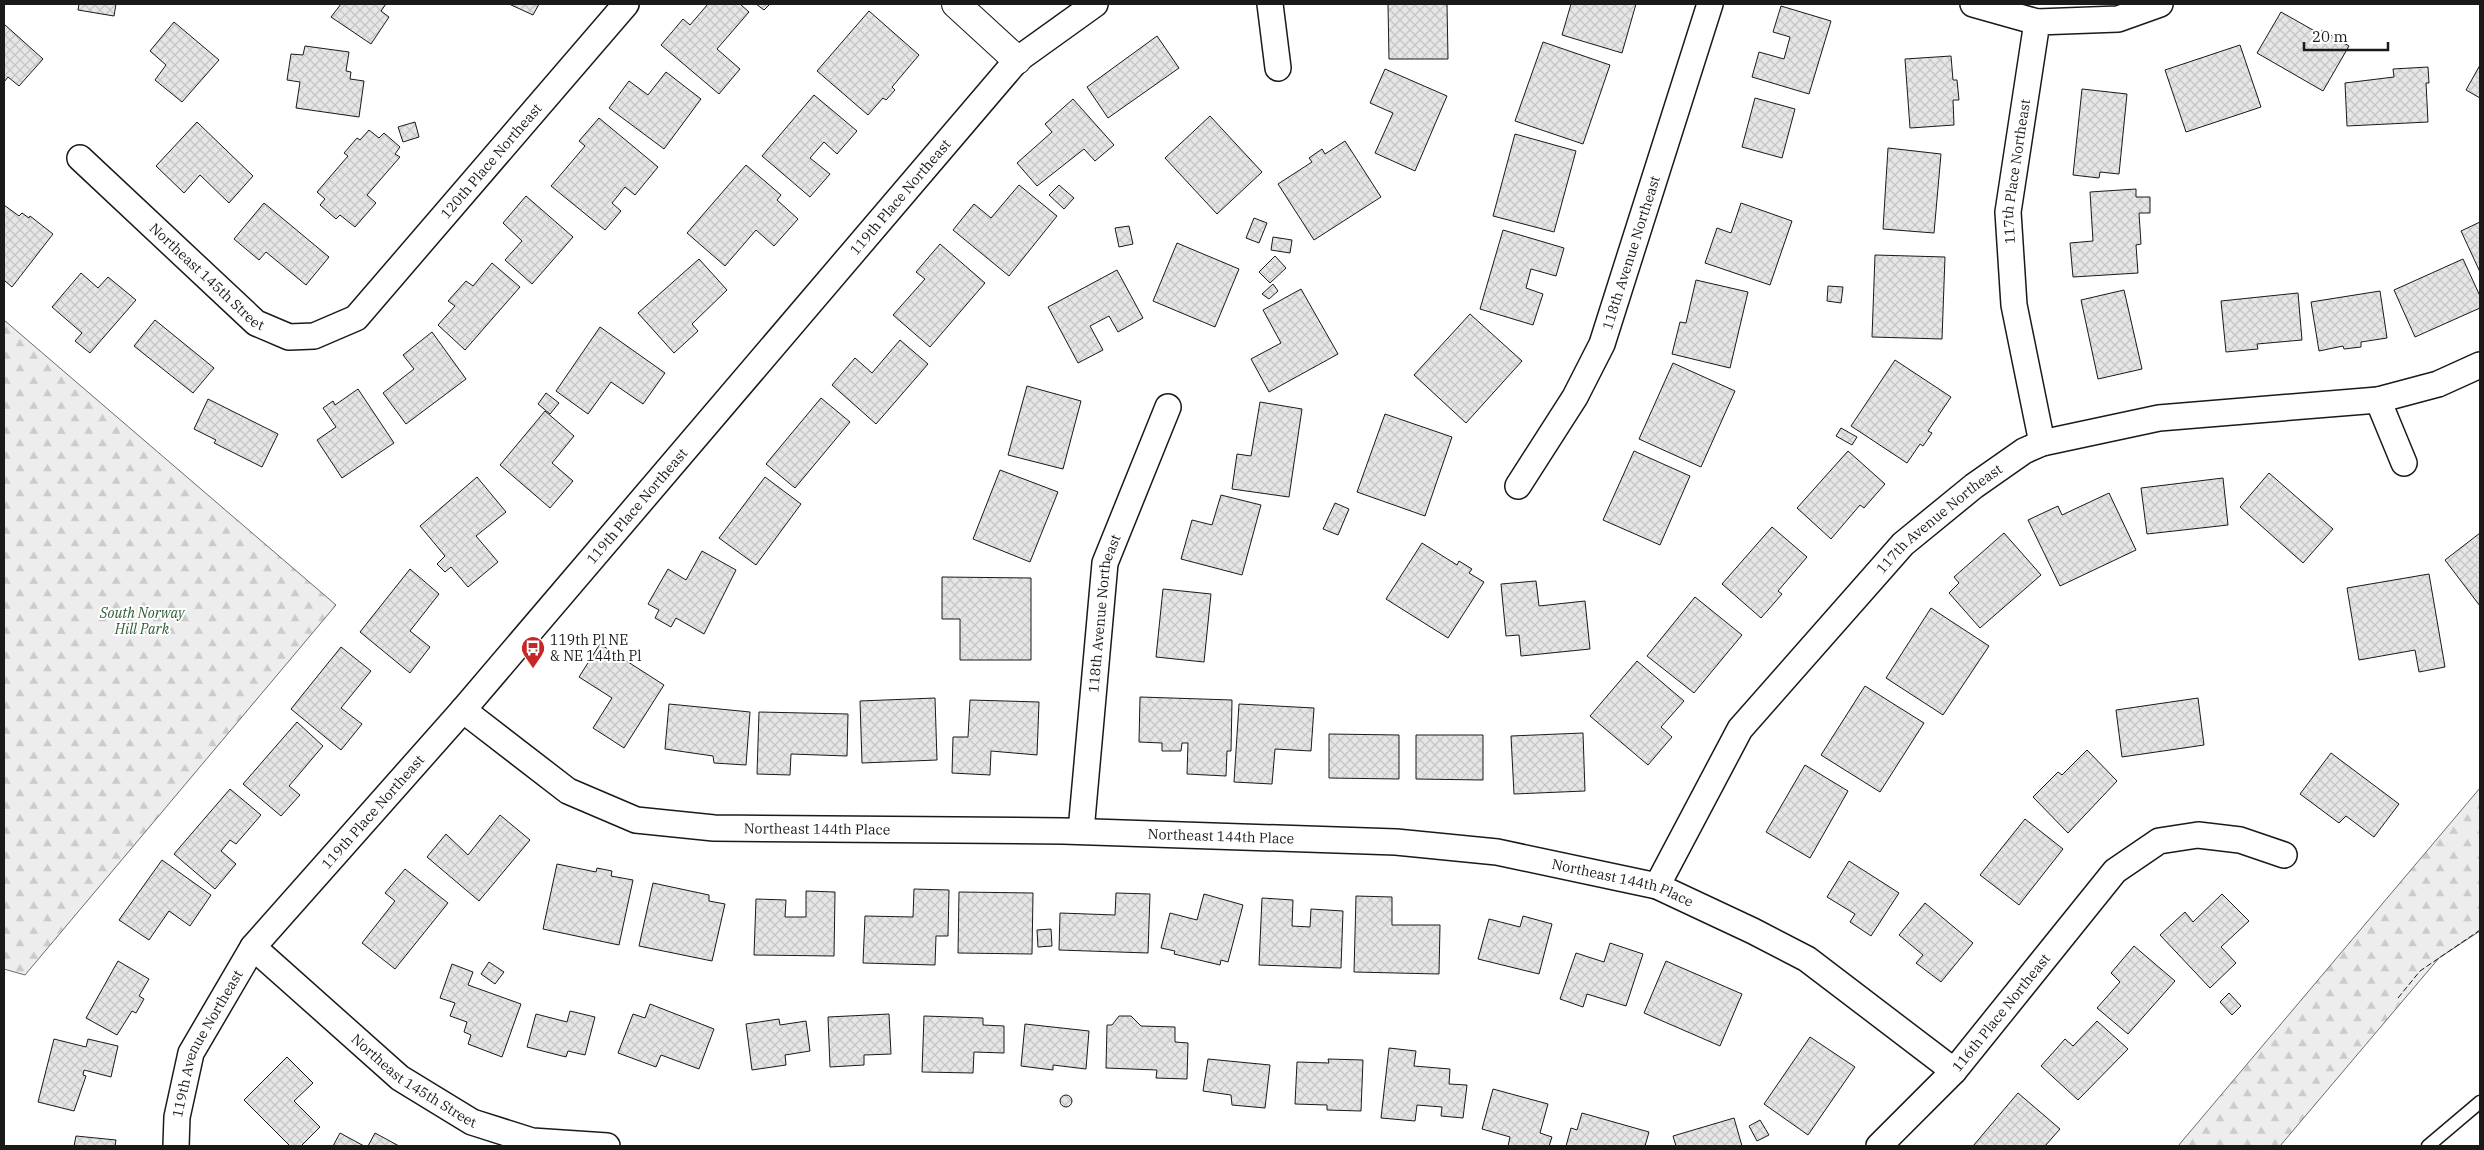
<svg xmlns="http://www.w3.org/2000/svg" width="2484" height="1150" viewBox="0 0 2484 1150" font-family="'IBM Plex Serif',serif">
  <defs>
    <pattern id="forest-firs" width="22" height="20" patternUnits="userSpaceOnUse" patternTransform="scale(1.25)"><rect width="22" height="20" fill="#ededed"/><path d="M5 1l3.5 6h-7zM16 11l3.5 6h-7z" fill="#cbcbcb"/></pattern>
    <pattern id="building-cross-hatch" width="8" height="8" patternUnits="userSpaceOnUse" patternTransform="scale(1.25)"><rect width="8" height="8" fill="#e6e6e6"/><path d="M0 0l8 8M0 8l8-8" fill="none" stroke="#c5c5c5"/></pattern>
  </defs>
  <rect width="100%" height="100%" fill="#fff"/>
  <g fill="url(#forest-firs)" stroke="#6a6a6a">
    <path d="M4,320L336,605L25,975L4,969Z"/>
    <path d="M2480,788V931L2439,958L2280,1146H2178Z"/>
  </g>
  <g fill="url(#building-cross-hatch)" stroke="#1a1a1a">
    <path d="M79,4H116L114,16L78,10Z"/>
    <path d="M341,4H386L381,11L389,17L371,44L331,17Z"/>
    <path d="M509,4H539L533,15Z"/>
    <path d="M708,4H740L749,12L717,49L740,69L719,94L661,45L683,19L690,25Z"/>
    <path d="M756,4H770L764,10Z"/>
    <path d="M1388,4H1447L1448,59H1389Z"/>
    <path d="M1571,4H1636L1622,53L1562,35Z"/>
    <path d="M1781,6L1831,21L1809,94L1752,77L1759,52L1784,59L1790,37L1773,32Z"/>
    <path d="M869,11L919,55L892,87L895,90L886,100L883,98L868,115L817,71Z"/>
    <path d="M2281,12L2320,34L2322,30L2349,46L2323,91L2257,53Z"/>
    <path d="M174,22L219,60L182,102L155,80L166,65L150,51Z"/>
    <path d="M4,24L43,59L19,86L8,77L4,82Z"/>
    <path d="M1157,36L1179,68L1108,118L1087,87Z"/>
    <path d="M1543,42L1610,65L1583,144L1515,121Z"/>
    <path d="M2240,45L2261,107L2186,132L2165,70Z"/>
    <path d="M305,46L349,52L346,71L351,72L350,79L364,81L359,117L296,108L300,82L287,80L291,54L303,55Z"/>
    <path d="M1951,56L1953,80H1957L1959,100H1953L1954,125L1910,128L1905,59Z"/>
    <path d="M2480,65V98L2466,90Z"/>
    <path d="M2428,67L2429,83H2426L2428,122L2347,126L2345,83L2394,77L2393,69Z"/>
    <path d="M1385,69L1447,96L1415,171L1375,153L1393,113L1370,103Z"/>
    <path d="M666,72L701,99L664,149L609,108L629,81L648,95Z"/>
    <path d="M2082,89L2127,94L2119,174L2100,172L2099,178L2073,175Z"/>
    <path d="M814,95L857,131L837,154L824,142L810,158L830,174L810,197L762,156Z"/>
    <path d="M1755,98L1795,109L1782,158L1742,147Z"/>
    <path d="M1073,99L1114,145L1095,161L1084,149L1037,186L1017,163L1052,132L1045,124Z"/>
    <path d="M1210,116L1262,172L1217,214L1165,158Z"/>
    <path d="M599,118L658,167L635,195L625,187L612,203L621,211L605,230L551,186L585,146L579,141Z"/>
    <path d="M197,122L253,176L229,203L200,175L184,193L156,166Z"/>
    <path d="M415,122L419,137L403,142L398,127Z"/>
    <path d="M369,130L379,138L384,133L400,147L395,154L400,157L367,195L376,203L355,227L340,215L336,219L320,205L325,199L317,192L348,156L344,153L357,138L360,140Z"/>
    <path d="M1515,134L1576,151L1554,232L1493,216Z"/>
    <path d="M1345,141L1381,197L1314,240L1278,184L1312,162L1309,158L1322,149L1325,154Z"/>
    <path d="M1888,148L1941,154L1934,233L1883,229Z"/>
    <path d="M746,165L781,195L777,200L798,219L774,246L756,230L725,266L687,233Z"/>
    <path d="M1019,185L1057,216L1009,276L953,230L974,204L991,218Z"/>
    <path d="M1059,185L1074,198L1064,209L1049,195Z"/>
    <path d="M2136,189V197H2150V213H2139L2141,244L2136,245L2138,273L2073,277L2070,243L2093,241L2090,192Z"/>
    <path d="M526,196L573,237L532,284L505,260L522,241L503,223Z"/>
    <path d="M264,203L329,257L306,285L266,252L259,260L234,239Z"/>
    <path d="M1741,203L1792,221L1770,285L1705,263L1717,228L1731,233Z"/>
    <path d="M4,205L19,216L22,213L29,218L30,216L53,234L12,287L4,280Z"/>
    <path d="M1254,218L1267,223L1259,243L1246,238Z"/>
    <path d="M2480,222V272L2461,231Z"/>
    <path d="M1129,226L1133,244L1119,247L1115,228Z"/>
    <path d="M1503,230L1564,248L1556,276L1531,269L1526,288L1543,294L1533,325L1480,309Z"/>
    <path d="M1273,237L1292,240L1290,253L1271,250Z"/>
    <path d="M1177,243L1239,269L1215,327L1153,301Z"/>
    <path d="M940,244L985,283L930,347L893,315L925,279L916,272Z"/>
    <path d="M1875,255L1945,257L1942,339L1872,337Z"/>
    <path d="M1275,256L1286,268L1270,283L1259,272Z"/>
    <path d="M699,259L727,290L692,324L698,331L674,353L638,313Z"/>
    <path d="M2463,259L2480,296V308L2415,337L2394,290Z"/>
    <path d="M492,263L520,287L465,350L438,325L455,306L448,301L466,281L473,286Z"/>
    <path d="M1117,270L1143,318L1118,332L1109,316L1090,326L1103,350L1078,363L1048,307Z"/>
    <path d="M81,273L98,288L108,277L136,300L90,353L75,341L82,333L52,307Z"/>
    <path d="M1696,280L1748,292L1730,368L1672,354L1680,322L1686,323Z"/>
    <path d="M1273,284L1278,291L1269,299L1262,294Z"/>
    <path d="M1828,286L1843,287L1841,303L1827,301Z"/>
    <path d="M1301,289L1338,354L1269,392L1251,359L1281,343L1263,310Z"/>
    <path d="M2124,290L2142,369L2098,379L2081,300Z"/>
    <path d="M2380,291L2387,338L2361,342V347L2344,349L2343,346L2319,351L2311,302Z"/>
    <path d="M2298,293L2302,340L2257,344L2258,349L2226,352L2221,301Z"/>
    <path d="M1470,314L1522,361L1466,423L1414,375Z"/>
    <path d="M155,320L214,368L193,393L134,346Z"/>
    <path d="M600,327L665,373L643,404L611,382L588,414L556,391Z"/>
    <path d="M432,332L466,379L406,424L383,393L414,369L403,355Z"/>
    <path d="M900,340L928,364L876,424L832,385L855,358L872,373Z"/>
    <path d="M1895,360L1951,397L1928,431L1932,433L1923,446L1920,444L1907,463L1851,426Z"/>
    <path d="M1673,363L1735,391L1701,467L1639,439Z"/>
    <path d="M1027,386L1081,401L1063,469L1008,455Z"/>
    <path d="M358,389L394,443L342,478L317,440L336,427L323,408L333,401L335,405Z"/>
    <path d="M546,393L559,403L550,414L538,404Z"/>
    <path d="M821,398L850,422L795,488L766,464Z"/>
    <path d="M208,399L278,434L262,467L214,443L216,440L194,429Z"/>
    <path d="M1260,402L1302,409L1289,497L1232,489L1237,454L1251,456Z"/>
    <path d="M545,411L574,436L552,463L573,481L550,508L500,465Z"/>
    <path d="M1385,414L1452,437L1425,516L1357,492Z"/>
    <path d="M1841,428L1857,437L1852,445L1836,436Z"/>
    <path d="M1634,451L1690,476L1660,545L1603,520Z"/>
    <path d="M1848,451L1885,484L1864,508L1860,505L1831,539L1797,508Z"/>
    <path d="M1000,470L1058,492L1030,562L973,539Z"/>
    <path d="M2269,473L2333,529L2303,563L2240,507Z"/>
    <path d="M477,477L506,512L476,536L498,562L468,587L451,567L445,572L437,564L445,556L420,526Z"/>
    <path d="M765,477L801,504L756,565L719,538Z"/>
    <path d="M2223,478L2228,525L2147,534L2141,488Z"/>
    <path d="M2109,493L2136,550L2060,586L2028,520L2058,506L2062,515Z"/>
    <path d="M1221,495L1261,505L1242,575L1181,559L1192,520L1212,525Z"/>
    <path d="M1335,503L1349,509L1338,535L1323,529Z"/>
    <path d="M1772,527L1807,557L1778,591L1782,594L1761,618L1722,584Z"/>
    <path d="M2004,533L2041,575L1980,628L1949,593L1959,583L1954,577Z"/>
    <path d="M2480,533V606L2445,560Z"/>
    <path d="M1422,543L1457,565L1459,561L1472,569L1469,573L1484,582L1448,638L1386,599Z"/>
    <path d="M702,551L736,570L704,634L676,618L671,627L655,618L659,610L648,604L668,569L686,580Z"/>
    <path d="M410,569L439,594L410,631L430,647L410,673L360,632Z"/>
    <path d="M2429,574L2445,667L2419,672L2415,650L2359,660L2347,588Z"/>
    <path d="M942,577L1031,578V660H960V619H942Z"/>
    <path d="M1536,581L1539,606L1585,601L1590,649L1521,656L1519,635L1506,636L1501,584Z"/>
    <path d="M1163,589L1211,594L1204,662L1156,657Z"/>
    <path d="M1695,597L1742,635L1694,693L1647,656Z"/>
    <path d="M1931,608L1989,646L1943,715L1886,678Z"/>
    <path d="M600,644L664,685L624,748L593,728L612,698L579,677Z"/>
    <path d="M341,647L371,671L341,708L362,724L341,750L291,709Z"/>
    <path d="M1637,661L1684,701L1661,727L1672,737L1648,765L1590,716Z"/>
    <path d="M1865,686L1924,723L1880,792L1821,755Z"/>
    <path d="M1140,697L1232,700L1231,751H1227L1226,776L1187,774L1188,743H1182L1181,751H1162V743L1139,742Z"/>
    <path d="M935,698L937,760L862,763L860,701Z"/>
    <path d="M2198,698L2204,745L2122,757L2116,710Z"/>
    <path d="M970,700L1039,702L1037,755L991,751L990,775L952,773L953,737H968Z"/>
    <path d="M669,704L750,712L746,765L714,763L713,756L665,749Z"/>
    <path d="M1239,704L1314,708L1311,751L1275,749L1272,784L1234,782Z"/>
    <path d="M759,712L848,714L847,756L791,754L790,775L757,774Z"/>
    <path d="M297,722L323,746L289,786L300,795L281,816L243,784Z"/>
    <path d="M1583,733L1585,791L1514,794L1511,736Z"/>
    <path d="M1329,734L1399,735V779L1329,778Z"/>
    <path d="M1416,735H1483V780L1416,779Z"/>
    <path d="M2087,750L2117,781L2068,833L2033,797L2058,772L2062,775Z"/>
    <path d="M2331,753L2399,804L2374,837L2346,816L2339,823L2300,794Z"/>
    <path d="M1805,765L1848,791L1810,858L1766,832Z"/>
    <path d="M230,789L261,815L236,844L230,840L221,851L236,864L215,889L174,854Z"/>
    <path d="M500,815L530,840L479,901L427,857L446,834L468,855Z"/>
    <path d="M2025,819L2063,849L2019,905L1980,875Z"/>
    <path d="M162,860L211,895L190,926L169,911L149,940L119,920Z"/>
    <path d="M1849,861L1899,893L1871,936L1850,922L1855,914L1827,897Z"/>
    <path d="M557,864L596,872L597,868L612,871L611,876L633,880L619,945L543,929Z"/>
    <path d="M405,869L448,903L395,969L362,943L395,901L385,893Z"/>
    <path d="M653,883L709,895V901L725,904L712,961L639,946Z"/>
    <path d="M914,889L949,890L948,936H936L935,965L863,963L865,916L913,917Z"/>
    <path d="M806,891L835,892L834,956L754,955L756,899L786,900L785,917H806Z"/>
    <path d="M959,892L1033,893L1032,954L958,953Z"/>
    <path d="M1116,893L1150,894L1148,953L1059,950L1060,913L1115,915Z"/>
    <path d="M1204,894L1243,905L1228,962L1221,960L1220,965L1174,954L1175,951L1161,948L1170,913L1197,920Z"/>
    <path d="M2222,894L2249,921L2221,947L2236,963L2210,988L2160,935L2185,912L2193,922Z"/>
    <path d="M1356,896L1392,897V925H1440L1439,974L1354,972Z"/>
    <path d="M1262,898L1293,900L1292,926L1310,927L1311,909L1343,911L1341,968L1259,965Z"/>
    <path d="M1925,903L1973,943L1941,982L1916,963L1923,955L1899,935Z"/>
    <path d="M1523,916L1552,924L1539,974L1478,959L1489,919L1520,927Z"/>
    <path d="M1051,929L1052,946L1038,947L1037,930Z"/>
    <path d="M1610,943L1643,954L1626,1006L1587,994L1583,1007L1560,999L1576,953L1604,962Z"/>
    <path d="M2134,946L2175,981L2128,1034L2097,1008L2120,982L2111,973Z"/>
    <path d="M118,961L149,979L139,996L144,999L136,1013L132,1011L117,1035L86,1018Z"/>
    <path d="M1666,961L1742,994L1720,1046L1644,1013Z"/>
    <path d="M489,962L504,972L495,984L481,974Z"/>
    <path d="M452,964L473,972L468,985L521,1004L502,1057L468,1044L471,1035L464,1032L467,1022L450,1016L455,1003L440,998Z"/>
    <path d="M2229,993L2241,1006L2232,1015L2220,1002Z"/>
    <path d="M650,1004L714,1029L699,1069L661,1055L656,1067L618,1053L633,1014L645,1018Z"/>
    <path d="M570,1011L595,1017L585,1055L568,1051L566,1057L527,1047L536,1014L567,1022Z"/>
    <path d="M889,1014L891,1054L864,1055V1065L830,1067L828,1017Z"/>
    <path d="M924,1016L983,1018V1025L1004,1026V1053L974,1052L973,1073L922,1072Z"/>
    <path d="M1119,1016H1131L1141,1026L1175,1027V1042L1188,1043L1187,1079L1156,1078L1157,1070L1106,1068L1107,1025H1112Z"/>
    <path d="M779,1019L780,1025L806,1021L810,1051L785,1055L786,1065L752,1070L746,1024Z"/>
    <path d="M2097,1021L2128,1049L2078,1100L2041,1066L2065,1039L2073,1046Z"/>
    <path d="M1025,1024L1089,1031L1086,1069L1053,1065V1070L1021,1066Z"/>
    <path d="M1810,1037L1855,1067L1808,1135L1764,1104Z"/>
    <path d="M54,1039L86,1047L88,1039L118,1046L111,1077L84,1070L83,1075L86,1076L74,1111L38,1102Z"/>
    <path d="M1389,1048L1416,1051L1414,1066L1450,1069L1449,1084L1467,1085L1463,1118L1441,1116L1442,1107L1417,1105L1415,1121L1381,1118Z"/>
    <path d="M287,1057L313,1083L294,1101L320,1127L301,1146H290L244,1100Z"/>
    <path d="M1208,1059L1270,1065L1265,1108L1232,1105L1231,1095L1203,1091Z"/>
    <path d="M1328,1059L1363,1060L1361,1111L1327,1110V1105L1295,1104L1297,1062L1329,1063Z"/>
    <path d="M1493,1089L1548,1104L1540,1133L1552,1137L1549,1146H1508L1510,1137L1482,1129Z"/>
    <path d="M2018,1093L2060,1129L2045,1146H1973Z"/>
    <circle cx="1066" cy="1101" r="6"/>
    <path d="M1582,1113L1649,1132L1645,1146H1566L1571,1128L1577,1130Z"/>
    <path d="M1734,1118L1742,1146H1676L1673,1136Z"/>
    <path d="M1760,1120L1769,1135L1757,1141L1749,1126Z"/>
    <path d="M340,1133L364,1146H333Z"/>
    <path d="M375,1133L399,1146H368Z"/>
    <path d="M76,1136L116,1140L115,1146H74Z"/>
  </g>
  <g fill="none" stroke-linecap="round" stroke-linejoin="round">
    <g stroke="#1a1a1a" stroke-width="15">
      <path id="service" d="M2428,1146L2480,1102"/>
    </g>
    <g stroke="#1a1a1a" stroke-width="28">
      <g id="minor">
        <path d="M1270,4L1278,68"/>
        <path d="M1973,4L2037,22"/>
        <path id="s1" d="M80,158L256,323L289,337L314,336L356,318L626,4"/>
        <path d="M2378,400L2404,463"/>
        <path id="s2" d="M2042,443L2014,305L2008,212L2037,22L2118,19L2160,4"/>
        <path id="s3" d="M1518,486L1575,397L1602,344L1710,4"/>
        <path id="s4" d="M463,710L568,791L636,820L714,828L1063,831L1396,842L1497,852L1657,886L1753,931L1807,959L1954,1071"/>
        <path id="s5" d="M1081,831L1105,563L1168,407"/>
        <path id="s6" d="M1657,886L1740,729L1903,544L1974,486L2024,451L2042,443L2159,418L2378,400L2438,384L2480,365"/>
        <path id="s7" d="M253,947L400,1078L472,1122L532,1141L607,1146"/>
        <path id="s8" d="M176,1146L177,1117L191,1053L253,947L463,710L1017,60L1095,4"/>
        <path id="s9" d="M1879,1146L1954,1071L2115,871L2159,841L2198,835L2240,840L2284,855"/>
      </g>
    </g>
    <g stroke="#1a1a1a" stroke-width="30">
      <path id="tertiary" d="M956,4L1017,60"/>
    </g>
    <use href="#service" stroke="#fff" stroke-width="12"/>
    <use href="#minor" stroke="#fff" stroke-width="25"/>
    <use href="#tertiary" stroke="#fff" stroke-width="28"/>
    <path stroke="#1a1a1a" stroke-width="1" stroke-dasharray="6 2.5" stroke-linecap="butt" d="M2398,998L2420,971L2480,930"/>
  </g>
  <defs>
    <g id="bus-pin" transform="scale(1.25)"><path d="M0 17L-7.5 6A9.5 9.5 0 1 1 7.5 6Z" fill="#c62828" stroke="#fff"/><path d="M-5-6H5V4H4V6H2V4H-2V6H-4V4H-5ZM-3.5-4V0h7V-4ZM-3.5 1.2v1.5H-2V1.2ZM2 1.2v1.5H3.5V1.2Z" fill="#fff"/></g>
  </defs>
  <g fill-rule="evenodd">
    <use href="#bus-pin" x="533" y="648"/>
  </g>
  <g text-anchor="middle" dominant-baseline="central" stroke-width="4" stroke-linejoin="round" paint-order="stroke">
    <g font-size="14" fill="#1a1a1a" stroke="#fff">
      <text stroke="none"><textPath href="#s1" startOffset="555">120th Place Northeast</textPath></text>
      <text stroke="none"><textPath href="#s2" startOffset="275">117th Place Northeast</textPath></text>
      <text stroke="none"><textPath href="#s8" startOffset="1208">119th Place Northeast</textPath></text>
      <text stroke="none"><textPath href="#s3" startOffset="261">118th Avenue Northeast</textPath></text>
      <text stroke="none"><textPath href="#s1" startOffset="174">Northeast 145th Street</textPath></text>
      <text stroke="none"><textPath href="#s8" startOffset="802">119th Place Northeast</textPath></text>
      <text stroke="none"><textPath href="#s6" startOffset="468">117th Avenue Northeast</textPath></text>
      <text stroke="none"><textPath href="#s5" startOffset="219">118th Avenue Northeast</textPath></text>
      <text stroke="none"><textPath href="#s8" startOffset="398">119th Place Northeast</textPath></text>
      <text stroke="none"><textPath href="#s4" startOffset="388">Northeast 144th Place</textPath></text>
      <text stroke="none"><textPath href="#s4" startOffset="792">Northeast 144th Place</textPath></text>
      <text stroke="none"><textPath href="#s4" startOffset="1198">Northeast 144th Place</textPath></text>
      <text stroke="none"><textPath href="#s9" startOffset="181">116th Place Northeast</textPath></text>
      <text stroke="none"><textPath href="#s8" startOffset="109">119th Avenue Northeast</textPath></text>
      <text stroke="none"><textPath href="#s7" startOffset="210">Northeast 145th Street</textPath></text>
    </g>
    <g font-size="14" font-style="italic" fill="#2b5a34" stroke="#fff">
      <text x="142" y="613">South Norway<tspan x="142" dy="16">Hill Park</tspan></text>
    </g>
    <g font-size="14" fill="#1a1a1a" stroke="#fff" text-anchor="start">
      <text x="550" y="640">119th Pl NE<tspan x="550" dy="16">&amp; NE 144th Pl</tspan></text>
    </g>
  </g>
  <rect width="2484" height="1150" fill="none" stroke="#1a1a1a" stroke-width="10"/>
  <path d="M2304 42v8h84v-8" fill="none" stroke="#1a1a1a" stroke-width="2.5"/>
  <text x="2312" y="42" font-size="15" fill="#1a1a1a" stroke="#ffffff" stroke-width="4" paint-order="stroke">20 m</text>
</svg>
